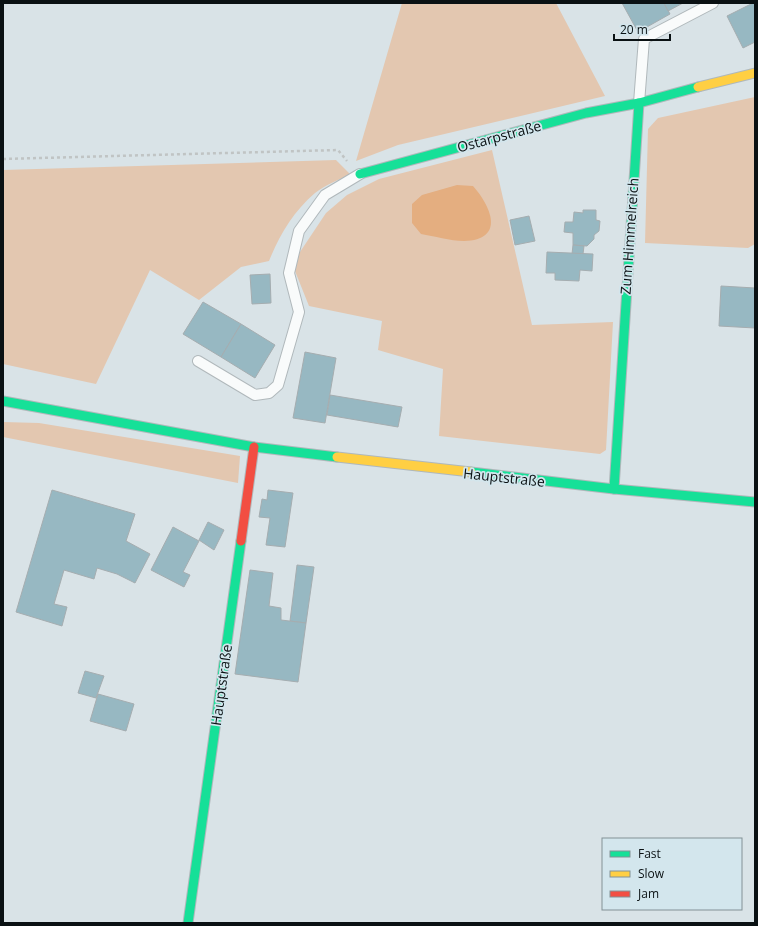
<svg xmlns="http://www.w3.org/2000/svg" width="758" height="926" viewBox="0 0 758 926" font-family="'Open Sans',sans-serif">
  <rect width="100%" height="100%" fill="#d9e3e7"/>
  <g fill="#e3c7b0">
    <path d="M402,3H556L605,96L398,145L356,161Z"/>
    <path d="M755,97V244L748,248L645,243L648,129L658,118Z"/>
    <path d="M492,150L532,325L613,322L606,450L600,454L439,436L443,369L378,350L382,321L309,306L295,271L296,258L326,213L347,195L379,179Z"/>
    <path d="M336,160L350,174C339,180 325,185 315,193C293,212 280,234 269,261L241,267L199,300L150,270L96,384L3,364V170Z"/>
    <path d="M3,422L39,423L240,456L238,483L3,437Z"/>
  </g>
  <path fill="#e4ae80" d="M457,185L473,186C491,206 506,240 464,241C450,241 434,236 421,234L412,223V204L422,195Z"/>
  <g fill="#97b8c2" stroke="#a5adb0">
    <path d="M622,3H664L670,14L638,32Z"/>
    <path d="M664,3H683L668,11Z"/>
    <path d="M753,3H755V42L743,48L727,16Z"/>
    <path d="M583,210H596V220L600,221L599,231L594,235V239L587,246L573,245V233L564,232L565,222H573L574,212L583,213Z"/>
    <path d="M529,216L535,241L515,245L510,220Z"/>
    <path d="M573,245L584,246L583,254H572Z"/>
    <path d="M547,252L593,254L592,271L580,270L579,281L555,280V273H546Z"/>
    <path d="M270,274L271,303L252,304L250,275Z"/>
    <path d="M721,286L755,288V328L719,326Z"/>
    <path d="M203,302L241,324L221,357L183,334Z"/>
    <path d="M241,324L275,345L255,378L221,357Z"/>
    <path d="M305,352L336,358L325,423L293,418Z"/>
    <path d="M330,395L402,407L398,427L327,415Z"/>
    <path d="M52,490L135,514L126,541L150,554L135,583L117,574L97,568L94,579L64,570L54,604L67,607L62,626L16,612Z"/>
    <path d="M268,490L293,493L285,547L266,545L270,518L259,517L262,499L267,500Z"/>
    <path d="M208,522L224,530L214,550L199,540Z"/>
    <path d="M173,527L199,541L183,572L190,575L184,587L151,570Z"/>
    <path d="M297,565L314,567L306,623L290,621Z"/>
    <path d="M250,570L273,573L269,606L281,608V620L306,623L298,682L235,674Z"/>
    <path d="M85,671L104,676L96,698L78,693Z"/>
    <path d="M98,694L134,704L126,731L90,721Z"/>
  </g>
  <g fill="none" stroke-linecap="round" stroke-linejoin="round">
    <g stroke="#b0b8bb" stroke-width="12">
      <g id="lane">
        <path d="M639,103L644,39L713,3"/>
        <path d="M198,361L255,395L269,393L278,385L299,312L289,273L299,231L325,195L360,174"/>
      </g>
    </g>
    <g stroke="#b0b8bb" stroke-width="11">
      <g id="fast">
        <path d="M360,174L586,113L639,103L698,87"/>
        <path d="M3,401L254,447L337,457"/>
        <path d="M471,472L614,489L755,502"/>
        <path d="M614,489L639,103"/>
        <path d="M188,923L241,541"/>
      </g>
    </g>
    <g stroke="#b0b8bb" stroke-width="11">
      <g id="slow">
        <path d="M698,87L755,73"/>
        <path d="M337,457L471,472"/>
      </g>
    </g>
    <g stroke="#b0b8bb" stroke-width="11">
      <path id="jam" d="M241,541L254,447"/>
    </g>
    <path stroke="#c0c4c4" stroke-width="2.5" stroke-dasharray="3 3" stroke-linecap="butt" d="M3,159L338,150L347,161"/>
    <use href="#lane" stroke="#f9fbfb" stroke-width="10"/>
    <use href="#fast" stroke="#16e098" stroke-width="9"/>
    <use href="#slow" stroke="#ffcf43" stroke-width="9"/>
    <use href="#jam" stroke="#f24e42" stroke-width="9"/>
  </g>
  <g text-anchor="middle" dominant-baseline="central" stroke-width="3.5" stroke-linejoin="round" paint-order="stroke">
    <g font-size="14" fill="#0a1113" stroke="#d3e6ed">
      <text transform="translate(499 136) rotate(-15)">Ostarpstraße</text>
      <text transform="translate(629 236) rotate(-86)">Zum Himmelreich</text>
      <text transform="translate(504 477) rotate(6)">Hauptstraße</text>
      <text transform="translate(221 685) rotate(-82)">Hauptstraße</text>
    </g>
  </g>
  <rect width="758" height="926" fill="none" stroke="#0a1113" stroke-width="8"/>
  <rect x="602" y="838" width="140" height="72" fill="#d3e6ed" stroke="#839196"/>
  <rect x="610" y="851" width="20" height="6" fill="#16e098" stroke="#839196"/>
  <text x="638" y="858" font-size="12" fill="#0a1113">Fast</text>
  <rect x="610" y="871" width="20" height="6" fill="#ffcf43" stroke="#839196"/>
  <text x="638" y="878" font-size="12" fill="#0a1113">Slow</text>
  <rect x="610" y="891" width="20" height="6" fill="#f24e42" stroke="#839196"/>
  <text x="638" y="898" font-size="12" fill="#0a1113">Jam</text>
  <path d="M614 34v6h56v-6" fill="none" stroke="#0a1113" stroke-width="2"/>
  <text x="620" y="34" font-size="12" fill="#0a1113" stroke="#d3e6ed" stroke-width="3" paint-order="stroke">20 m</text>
</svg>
